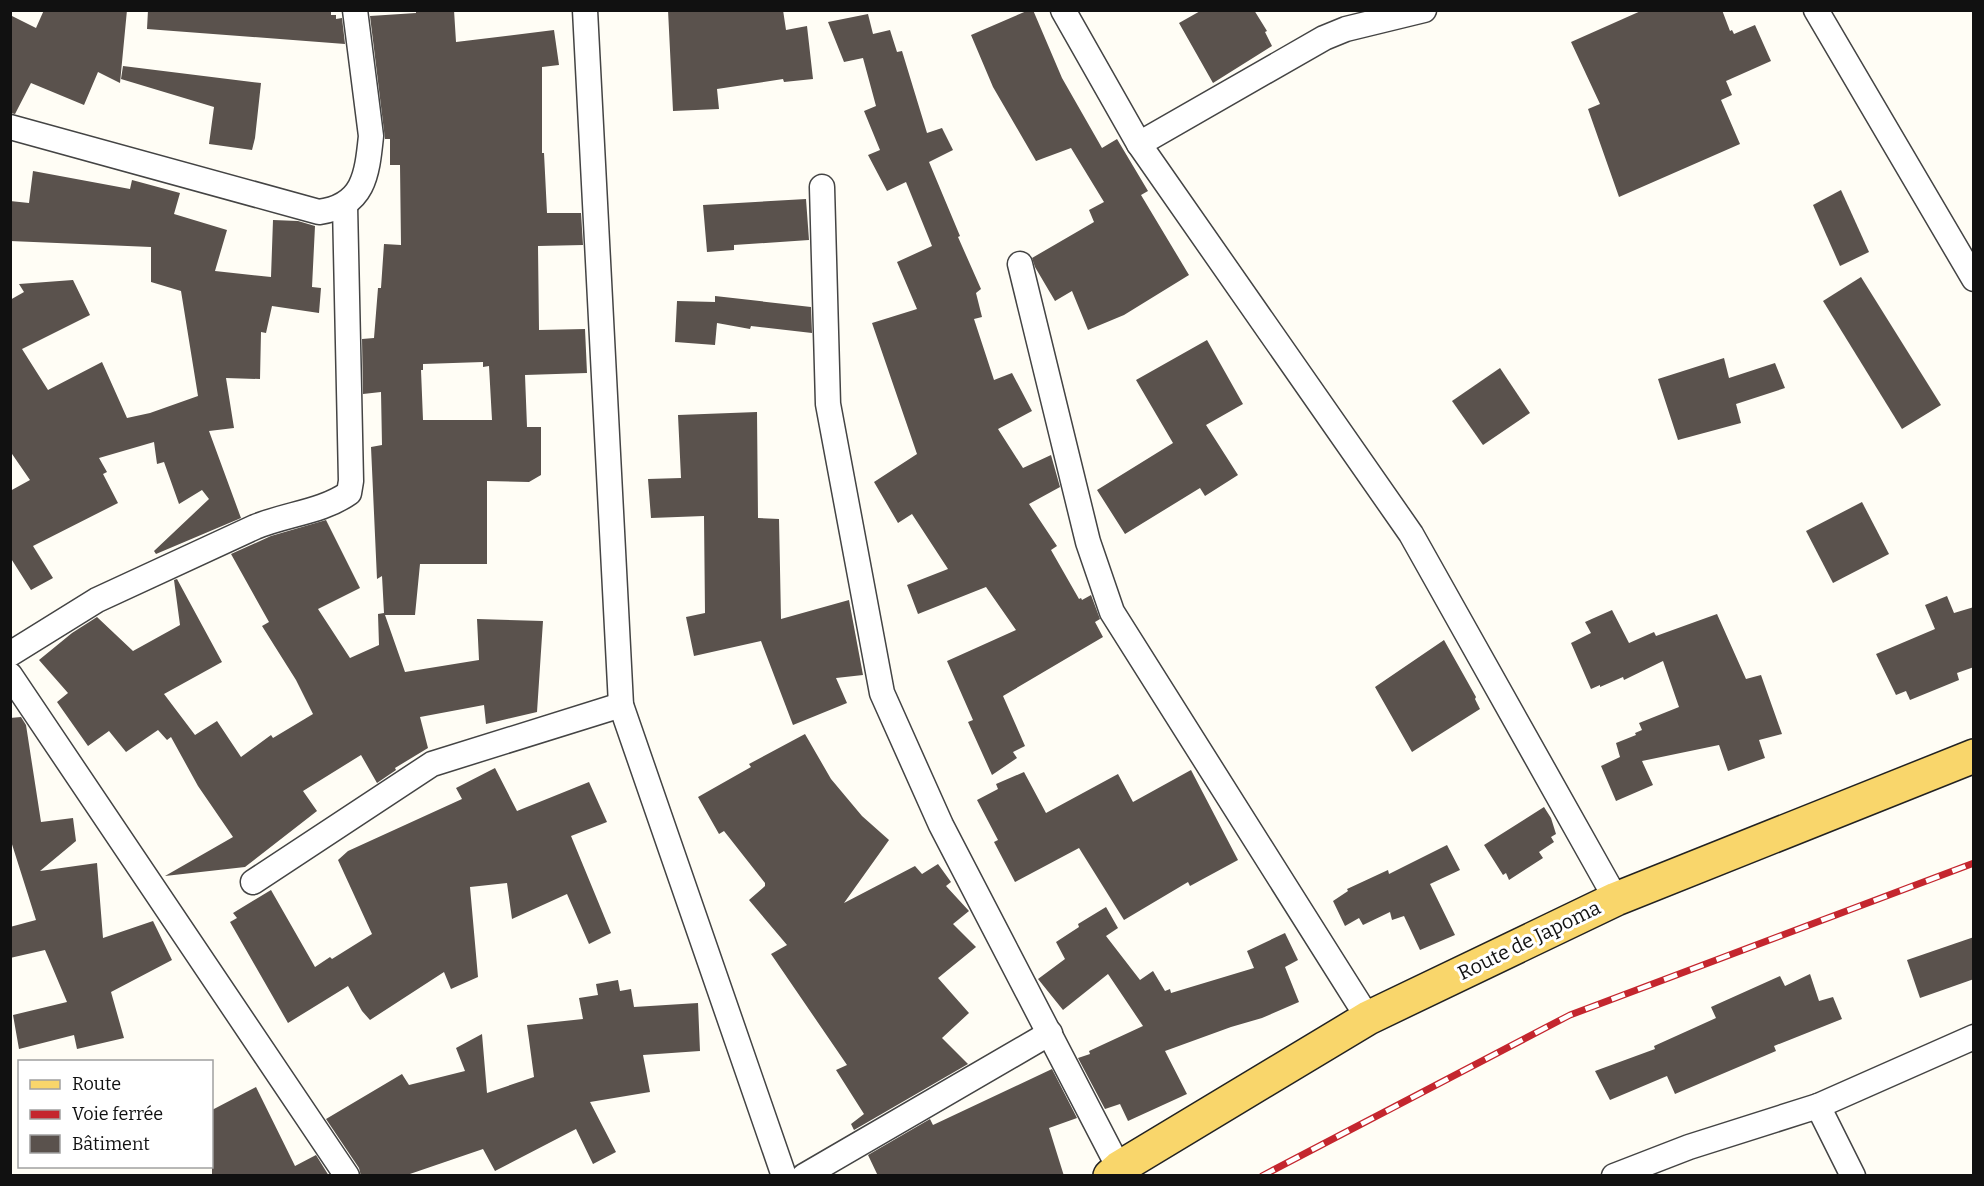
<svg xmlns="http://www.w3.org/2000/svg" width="1984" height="1186" viewBox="0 0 1984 1186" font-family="Bitter,serif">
  <rect width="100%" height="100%" fill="#fffdf5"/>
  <g fill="#5a524d" fill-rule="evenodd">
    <path d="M44,10H127L120,83L98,72L84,105L31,83L15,114L10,113V15L36,28Z"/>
    <path d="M148,10H331V15H336V19L342,18L345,44L147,29Z"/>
    <path d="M416,10H454L456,42L554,30L559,65L542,67V153H544L547,213H581L583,245L538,246L539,330L585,329L587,373L525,375L527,427H541V475L529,482L487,481V564H420L415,615H385L405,672L479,660L477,619L543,621L537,712L486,724L484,705L420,717L428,748L395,768L396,770L377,783L361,755L303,791L317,811L245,867L165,876L233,837L198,786L171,737L167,740L158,730L126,752L109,731L88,746L57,702L68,693L39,660L72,633L97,617L133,651L180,625L174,580L177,579L222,662L164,694L195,735L217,721L241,757L271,735L273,738L313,714L296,680L262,626L269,622L231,554L271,536L326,520L360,588L318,609L350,658L379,645L378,614L384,613L382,576L377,579L371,447L382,445L381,392L363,394L362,339L374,338L378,288H381L384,244L401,245L400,165H390V139H385L370,16L416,13ZM483,362V367L489,366L492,420H423L421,370H423V364Z"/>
    <path d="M668,10H783L786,30L807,26L813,79L784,82L783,79L717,89L719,109L673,111Z"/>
    <path d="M1029,10H1033L1062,78L1102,148L1117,139L1148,191L1141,195L1189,275L1124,315L1088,330L1072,291L1055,301L1035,267L1032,258L1094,222L1089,210L1104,202L1071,148L1036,161L993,87L971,35Z"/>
    <path d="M1202,10H1254L1267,31L1265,32L1272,46L1213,83L1179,23Z"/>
    <path d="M1643,10H1722L1730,31L1732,30L1734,34L1755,25L1771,61L1726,81L1732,95L1721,100L1740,144L1619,197L1588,109L1600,104L1571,42Z"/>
    <path d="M868,14L873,34L890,30L897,52L902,51L927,133L942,128L953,150L929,162L960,236L958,237L981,289L976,293L982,317L974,319L994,380L1012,373L1032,411L998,429L1023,468L1051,455L1060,487L1029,504L1057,546L1051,550L1079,599L1081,598L1082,600L1091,595L1100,619L1095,622L1103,637L1003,696L1025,746L1013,752L1017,758L992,775L968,722L973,720L947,661L1016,630L986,587L918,614L907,585L948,569L912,514L898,523L874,482L917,454L872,323L917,309L897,262L932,246L906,182L887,191L868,155L880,150L864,111L876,106L863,58L844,62L828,22Z"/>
    <path d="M123,66L261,83L255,138L252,150L209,144L214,107L121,79Z"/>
    <path d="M33,171L130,189L132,180L180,193L174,214L227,230L215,271L271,277L273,220L298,221L315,226L312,287L321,288L319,313L272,306L266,333L261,332L260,379L226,378L234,428L209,431L241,518L156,554L154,551L209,499L202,490L179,504L164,462L157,464L154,442L99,458L107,472L103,474L118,503L33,546L53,578L31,590L10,557V491L30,480L10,451V300L24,292L19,284L73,280L90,315L22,349L48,390L102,362L127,418L150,413L198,396L181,291L151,282V247L10,241V201L29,203Z"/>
    <path d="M1841,190L1869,252L1840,266L1813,205Z"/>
    <path d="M806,199L809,240L734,245V250L707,252L703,205Z"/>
    <path d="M1861,277L1941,405L1902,429L1823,301Z"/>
    <path d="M715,296L811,307L812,333L751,326L750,329L717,323L715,345L675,342L677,301L715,302Z"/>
    <path d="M1207,340L1243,404L1206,425L1238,475L1205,496L1200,488L1125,534L1097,490L1173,443L1136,380Z"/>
    <path d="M1724,358L1729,378L1775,363L1785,388L1736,404L1741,423L1678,440L1658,379Z"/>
    <path d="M1500,368L1530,413L1483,445L1452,401Z"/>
    <path d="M757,412L758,518L779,519L781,619L849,600L863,675L836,678L847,703L793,725L761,641L694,656L686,617L705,613L704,516L651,518L648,479L681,478L678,415Z"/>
    <path d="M1862,502L1889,554L1833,583L1806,531Z"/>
    <path d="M1947,596L1954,613L1974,607V667L1957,673L1959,680L1910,700L1906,691L1896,695L1876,654L1935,629L1925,605Z"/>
    <path d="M1612,610L1629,643L1654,632L1656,636L1717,614L1746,679L1761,675L1782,734L1759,740L1765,758L1728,771L1719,745L1642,761L1653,785L1616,801L1601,766L1620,757L1616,743L1636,735L1635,733L1642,730L1639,723L1679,707L1663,661L1624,680L1623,677L1600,687V685L1591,689L1571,643L1591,633L1585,622Z"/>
    <path d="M1444,640L1476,697L1475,699L1480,709L1412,752L1375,687Z"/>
    <path d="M21,717L26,725L41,822L73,818L76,841L40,871L97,863L103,938L153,921L172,960L111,992L124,1038L77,1049L74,1035L19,1049L13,1015L67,1002L45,950L10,958V927L36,920L10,838V718Z"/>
    <path d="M805,734L831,779L862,816L889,840L844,903L915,866L922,874L938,864L951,882L946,886L969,911L953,924L976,947L938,978L969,1013L942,1038L968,1064L854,1130L851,1124L864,1114L836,1070L847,1065L771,954L787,945L749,900L765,886V883L724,831L719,834L698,797L751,767L749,764Z"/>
    <path d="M495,768L517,811L589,782L607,822L571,836L611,933L589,944L567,894L512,919L507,883L470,887L478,977L451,989L444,972L370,1020L362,1011L348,986L288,1023L230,922L237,918L233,913L271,890L315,967L330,957L332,959L372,934L338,860L348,851L462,799L456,788Z"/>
    <path d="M1191,770L1238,860L1190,886L1188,882L1124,920L1079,848L1015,882L994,842L998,840L977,800L998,789L996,784L1024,772L1046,813L1118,774L1133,802Z"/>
    <path d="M1544,807L1551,818L1556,834L1551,837L1554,842L1539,852L1543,858L1509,880L1506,873L1503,875L1484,845Z"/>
    <path d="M1447,845L1460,870L1430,884L1455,935L1420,950L1404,916L1392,920L1390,912L1363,925L1359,918L1345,926L1333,901L1348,891L1347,889L1388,870L1389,874Z"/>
    <path d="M1106,907L1118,928L1106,936L1140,980L1153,971L1165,991L1170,989L1171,993L1254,968L1247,951L1285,933L1298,960L1285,967L1299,1002L1262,1018L1231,1027L1165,1051L1187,1094L1128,1121L1120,1104L1105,1109L1078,1058L1090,1054L1089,1051L1143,1026L1108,974L1063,1010L1038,979L1065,959L1056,942L1079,927L1078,924Z"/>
    <path d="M1974,937V979L1920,998L1907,960Z"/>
    <path d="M1810,974L1819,1001L1833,997L1842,1019L1774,1046L1776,1051L1675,1094L1667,1076L1610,1100L1595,1071L1655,1049L1654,1046L1716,1018L1711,1007L1780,976L1785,986Z"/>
    <path d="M618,980L620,991L631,989L634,1007L698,1003L700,1051L643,1055L650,1092L590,1102L616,1152L593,1164L576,1129L495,1171L483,1149L404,1176H361L359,1168L326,1119L402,1074L409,1085L465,1071L456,1048L482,1034L487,1093L534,1077L527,1025L583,1019L579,998L598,995L596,984Z"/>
    <path d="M1052,1069L1077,1118L1049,1128L1064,1176H878L868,1155L930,1119L933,1125Z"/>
    <path d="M256,1087L295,1166L316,1155L329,1176H212V1110Z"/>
  </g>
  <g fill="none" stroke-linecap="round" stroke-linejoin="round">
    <g stroke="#444" stroke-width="27">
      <g id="street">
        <path d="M585,10L621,705L784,1176"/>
        <path d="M1063,10L1139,144L1411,534L1616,899"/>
        <path d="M1816,10L1974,279"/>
        <path d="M10,127L319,212C364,206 367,175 371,136L355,10"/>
        <path d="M1139,144L1324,38L1346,29L1424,10"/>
        <path d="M822,187L828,404L882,693L941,825L1119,1168"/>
        <path d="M1020,264L1088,542L1112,612L1368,1018"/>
        <path d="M10,654L97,600L255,527C286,514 322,512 349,493L351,481L345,205"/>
        <path d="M10,675L347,1176"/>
        <path d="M253,882L432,764L621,705"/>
        <path d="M1818,1106L1974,1037"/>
        <path d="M804,1176L1050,1033"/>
        <path d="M1614,1176L1689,1147L1818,1106L1853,1176"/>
      </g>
    </g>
    <g stroke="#222" stroke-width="36">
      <path id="primary" d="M1110,1176L1119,1168L1368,1018L1616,899L1974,756"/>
    </g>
    <use href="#street" stroke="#fff" stroke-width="24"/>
    <use href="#primary" stroke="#f9d66b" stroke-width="33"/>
    <g stroke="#c4262e" stroke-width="7">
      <path id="rail" d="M1262,1176L1570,1015L1974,863"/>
    </g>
    <use href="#rail" stroke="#fff" stroke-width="4.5" stroke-dasharray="14" stroke-linecap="butt"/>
  </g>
  <g text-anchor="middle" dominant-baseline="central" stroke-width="6" stroke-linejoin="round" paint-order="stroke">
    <g font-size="20" fill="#111" stroke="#fff">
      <text transform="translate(1529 940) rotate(-26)">Route de Japoma</text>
    </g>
  </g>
  <rect width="1984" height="1186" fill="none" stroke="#111111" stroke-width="24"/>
  <rect x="18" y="1060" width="195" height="108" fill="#ffffff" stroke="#a0a0a0" stroke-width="1.5"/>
  <rect x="30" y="1080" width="30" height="9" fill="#f9d66b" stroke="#a0a0a0" stroke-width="1.5"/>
  <text x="72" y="1090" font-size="18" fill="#111111">Route</text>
  <rect x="30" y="1110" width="30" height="9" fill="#c4262e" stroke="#a0a0a0" stroke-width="1.5"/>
  <text x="72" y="1120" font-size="18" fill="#111111">Voie ferrée</text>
  <rect x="30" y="1135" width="30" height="18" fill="#5a524d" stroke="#a0a0a0" stroke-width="1.5"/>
  <text x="72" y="1150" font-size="18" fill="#111111">Bâtiment</text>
</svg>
